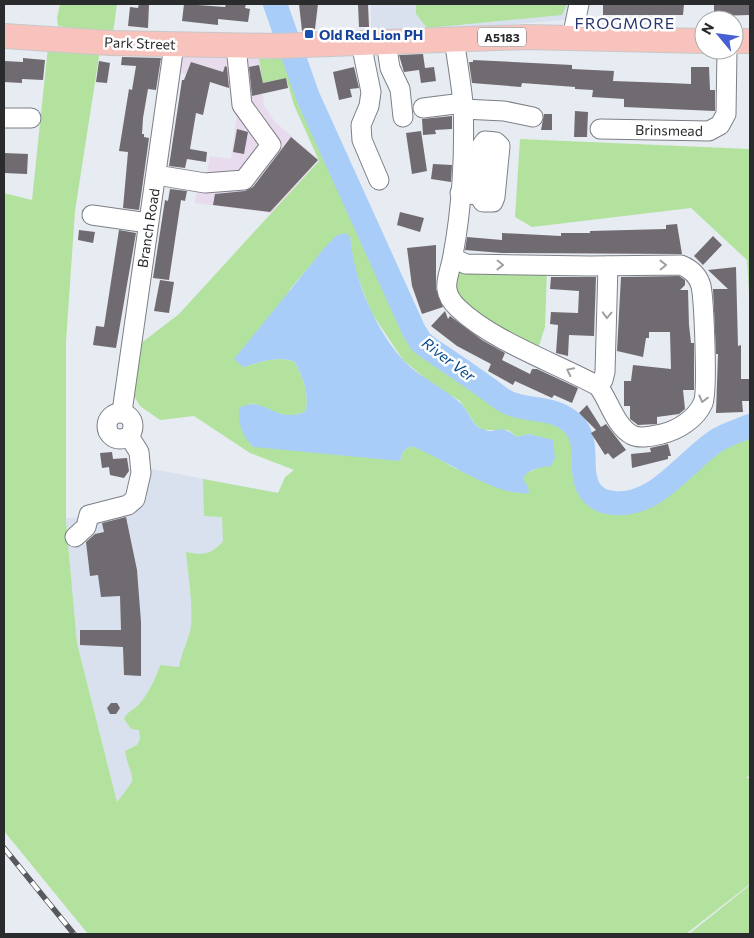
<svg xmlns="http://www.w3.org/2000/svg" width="754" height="938" viewBox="0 0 754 938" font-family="Commissioner,sans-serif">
  <rect width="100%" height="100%" fill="#e7ebf2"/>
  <path fill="#e9dbee" d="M178,55L259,59L264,106L275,122L319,160L272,213L195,203L197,188L163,167L207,173L210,156L231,159L239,98L238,91L176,71Z"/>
  <g fill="#d9e1ef">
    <path d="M371,4H572L566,20L371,35Z"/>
    <path d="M152,469L279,493L293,786L117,802L77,643L65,518L82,517L88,505L132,496L135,472Z"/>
  </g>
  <g fill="#b3e29e" fill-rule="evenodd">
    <path d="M60,4H117L113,33L58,26L57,18Z"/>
    <path d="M416,4H567L562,15L427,28L416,14Z"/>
    <path d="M48,47L100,50L75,211L66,342V522L77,643L117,802C141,772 131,784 125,751L137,745L140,739L139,730L131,729L124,719C127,711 136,709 141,702C149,692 156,678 160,665L179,667C181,653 189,640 191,626C193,602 188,575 186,552C202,556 213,554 223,541L222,517L204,516L203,479L278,493L285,477L294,470L250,453L194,416L160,420L140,406L132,393L136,347L179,314L319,161L294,105L286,78L263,83L259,59H291L327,156L413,342L515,409L566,422L575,430L581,450L579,474L581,490L593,506L607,511L643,503L669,488L725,443L750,432V775L746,778H750V884L686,934H88L4,831V193L32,200ZM336,236H350L353,264L371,312L403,360L432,384L460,401L475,424L482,430H508L517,437L529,434L553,441L551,466H542L525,474L522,479L528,487L456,469L426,451L411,446L403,451L400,461L249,403C272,407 282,423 306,411C309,393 303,378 295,362C276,355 261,362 243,367L291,288Z"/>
    <path d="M520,139L750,149V310L747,260L691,208L532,227L515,217Z"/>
    <path d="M547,268L545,327L537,352L459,303L453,270Z"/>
    <path d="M750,885V934H689Z"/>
  </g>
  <path fill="#a8cdf9" d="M344,233L350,236C354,279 374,327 403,360C419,377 441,386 458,401C468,408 471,425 482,429C498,436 496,421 517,437L529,434L553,440L555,458L551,466C541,467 527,469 523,479L528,487L529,493C495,497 444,458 411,446L403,451L400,461L253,447C242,435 238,425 239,408C267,394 275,426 306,411C309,393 303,378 295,362C276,355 261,362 243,367L234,359L326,246L336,236Z"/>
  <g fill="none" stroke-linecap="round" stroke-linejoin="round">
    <path stroke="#a8cdf9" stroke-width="24" d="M275,4L308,97L414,331L421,342L430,349C448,361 466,373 484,386C492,391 500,399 509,403C530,412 555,406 573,424C592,442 576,472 591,492C598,500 604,502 614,503C658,507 686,459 719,439C728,434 740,430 750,426"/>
  </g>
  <g fill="#706b71">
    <path d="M139,4H149L148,28L128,26L130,7L138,8Z"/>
    <path d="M184,4L225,7L226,4H246L245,8L250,9L248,22L218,19V25L182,21Z"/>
    <path d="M299,4H318L315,29L302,31Z"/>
    <path d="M358,4H368L369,27H359Z"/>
    <path d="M603,4H684L683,15H603Z"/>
    <path d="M714,4H749V15L714,16Z"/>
    <path d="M423,54L425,68L434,67L436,81L421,83L419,70L404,72L399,55Z"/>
    <path d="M122,57L161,58L156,90L148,89L143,118L142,134H144V137L149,138L139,210L123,208L128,152L119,151L129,89L132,90L136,66L121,65Z"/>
    <path d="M23,58L45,60L43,80L22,79V83L4,82V61L23,62Z"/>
    <path d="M473,60L572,65V69L614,71L613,81L669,83L691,84V67H709L710,90H715V111L624,107V99L592,97L593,90L575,89V87L522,83L521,87L472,83L469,62H473Z"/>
    <path d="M99,61L110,63L107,83L96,82Z"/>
    <path d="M191,62L223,72L225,66L227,67L229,88L210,82L203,115L196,113L190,149L207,152L206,162L187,159L185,168L169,166L182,80H184Z"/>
    <path d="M259,65L263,83L286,78L288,88L252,96L249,67Z"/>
    <path d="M354,67L359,88L350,89L352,97L339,100L333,72Z"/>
    <path d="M575,111L588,112L587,137H574Z"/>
    <path d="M544,114H552V130H541Z"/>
    <path d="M452,116V129L435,130L436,134L423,135L422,119Z"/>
    <path d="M237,129L248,132L244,154L233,152Z"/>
    <path d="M421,131L427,171L412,174L406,133Z"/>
    <path d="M291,137L318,160L270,212L213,205L215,194L245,191L253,187Z"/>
    <path d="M4,153L28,154L27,174L4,173Z"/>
    <path d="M433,164L452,165L451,182L431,179Z"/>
    <path d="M170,189L187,191L185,201L181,200L169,280L153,278L165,200L168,201Z"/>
    <path d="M400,212L424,218L420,232L397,225Z"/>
    <path d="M677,224L682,254L502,253L465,250L467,237L502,240V233L561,236V233H590V231L666,229V225Z"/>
    <path d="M79,230L95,232L93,243L78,240Z"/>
    <path d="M119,230L136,233L116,348L93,345L96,326L104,327Z"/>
    <path d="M713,236L722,245L703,265L694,256Z"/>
    <path d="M436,245V289L443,307L422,314L412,286L407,248Z"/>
    <path d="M736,267L738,346L741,345V379H750V401H742L743,412L716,413L718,354H716L713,289H728L708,270Z"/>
    <path d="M679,276L685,280V285L680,290H688L689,325L691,343H694V390H683L685,409L679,414L657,417V424L638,425L630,419V406H624V381H631L633,365L671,369L670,332H649V338H646L643,357L617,351L621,277Z"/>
    <path d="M551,277H596L594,336L569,335L568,356L556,353L558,325L550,324L551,312L578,313L579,291L550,289Z"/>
    <path d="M160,280L174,282L169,313L154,311Z"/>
    <path d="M445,311L448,319L450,316L482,340L505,353L502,360L530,374L532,369H537L578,388L572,403L554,395L552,398L515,381L513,385L488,371L491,364L457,346L431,326Z"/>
    <path d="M587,405L601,427L606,424L626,450L613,459L608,453L605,455L591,433L596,430L579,413Z"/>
    <path d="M668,444L671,456H668V459L632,468L631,454L651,452L650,448Z"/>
    <path d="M112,452L113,459L127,458L129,471L124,478L110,475L109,467L102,468L100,453Z"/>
    <path d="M126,517L137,570L141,622V676L124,675L123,647L80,645V630H121L120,596L101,597L98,575L90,576L86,542L95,534L104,532L102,523Z"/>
    <path d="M111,703H117L120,708L116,714H110L107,708Z"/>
  </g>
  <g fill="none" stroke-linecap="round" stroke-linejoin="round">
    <g stroke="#7c7f86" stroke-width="21">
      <g id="minor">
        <path d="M572,38L579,4"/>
        <path d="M386,42L390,68L400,89L403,117"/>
        <path d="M361,43L371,92L369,106L361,125L362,140L379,180"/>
        <path d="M423,108L463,103"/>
        <path d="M463,109L504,111L533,117"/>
        <path d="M4,118H31"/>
        <path d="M600,129L709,131L720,125L726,114L727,50"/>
        <path d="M156,175L205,183L244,180L271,145L242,105L236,46"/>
        <path d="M460,193L478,195L482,145L485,141L496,142L500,146L495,197L493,202H483L478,195"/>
        <path d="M92,215L148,223"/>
        <path d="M453,258L466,264L590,266L681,265C691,269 698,275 701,286C704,300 708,392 703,403C696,419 678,430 662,434C653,436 640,439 632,435C615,426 609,400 598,386C556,363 492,341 458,308C438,289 450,276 453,255C462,208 465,151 463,103C461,82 457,60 454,39"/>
        <path d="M598,386L603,380L605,372L608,266"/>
        <path d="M122,412L174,45"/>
        <circle cx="120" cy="426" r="13"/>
        <path d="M75,537L86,527L89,515L128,505L135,499L141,473L139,452L129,436"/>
      </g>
    </g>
    <g stroke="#c7c8c8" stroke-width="26">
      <g id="major">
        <path d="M4,36L110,43L276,46L526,37L704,41"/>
        <path d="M734,41H750"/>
      </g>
    </g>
    <use href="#minor" stroke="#fff" stroke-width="19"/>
    <use href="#major" stroke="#f8c3bc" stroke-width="24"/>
    <g stroke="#57595c" stroke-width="5.5">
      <path id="rail" d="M4,848L74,934"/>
    </g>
    <use href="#rail" stroke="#fff" stroke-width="4" stroke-dasharray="11" stroke-linecap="butt"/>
  </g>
  <defs><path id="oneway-chevron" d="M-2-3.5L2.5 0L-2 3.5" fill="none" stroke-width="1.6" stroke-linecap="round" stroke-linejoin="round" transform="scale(1.25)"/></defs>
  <g stroke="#9fa0a0">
    <use href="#oneway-chevron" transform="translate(500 265) rotate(1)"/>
    <use href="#oneway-chevron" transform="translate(663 265) rotate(-1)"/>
    <use href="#oneway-chevron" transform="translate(607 315) rotate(92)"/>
    <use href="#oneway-chevron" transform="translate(570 371) rotate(-154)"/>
    <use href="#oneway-chevron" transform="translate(703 399) rotate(104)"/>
  </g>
  <rect fill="#1a4fb4" stroke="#fff" stroke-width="2" x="304" y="29" width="10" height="10" rx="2.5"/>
  <g text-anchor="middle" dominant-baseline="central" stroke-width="5" stroke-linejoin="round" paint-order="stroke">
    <rect fill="#fff" stroke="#696b6c" stroke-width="1" x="478" y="27.5" width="48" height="19" rx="4"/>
    <g font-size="12" font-weight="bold" fill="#292b2d">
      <text x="502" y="37">A5183</text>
    </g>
    <g font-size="14" font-weight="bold" fill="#164399" stroke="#fff" text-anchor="start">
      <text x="319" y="34">Old Red Lion PH</text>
    </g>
    <g font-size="14" fill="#292b2d" stroke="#fff">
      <text transform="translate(140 43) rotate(2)">Park Street</text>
      <text transform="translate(669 130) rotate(1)">Brinsmead</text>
      <text transform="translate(148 228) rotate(-81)">Branch Road</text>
    </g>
    <g font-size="15" font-style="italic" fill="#074c8b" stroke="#fff">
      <text transform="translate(449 359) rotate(37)">River Ver</text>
    </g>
    <g font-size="16" letter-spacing="1" fill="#293670" stroke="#fff">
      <text x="625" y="22">FROGMORE</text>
    </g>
  </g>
  <rect width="754" height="938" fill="none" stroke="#292b2d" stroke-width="10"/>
  <g transform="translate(719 35) rotate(299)"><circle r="24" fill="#ffffff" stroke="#a9aaab"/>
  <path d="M0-4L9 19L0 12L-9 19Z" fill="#4860d4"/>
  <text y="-8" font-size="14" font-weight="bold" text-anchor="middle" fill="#292b2d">N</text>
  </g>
</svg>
